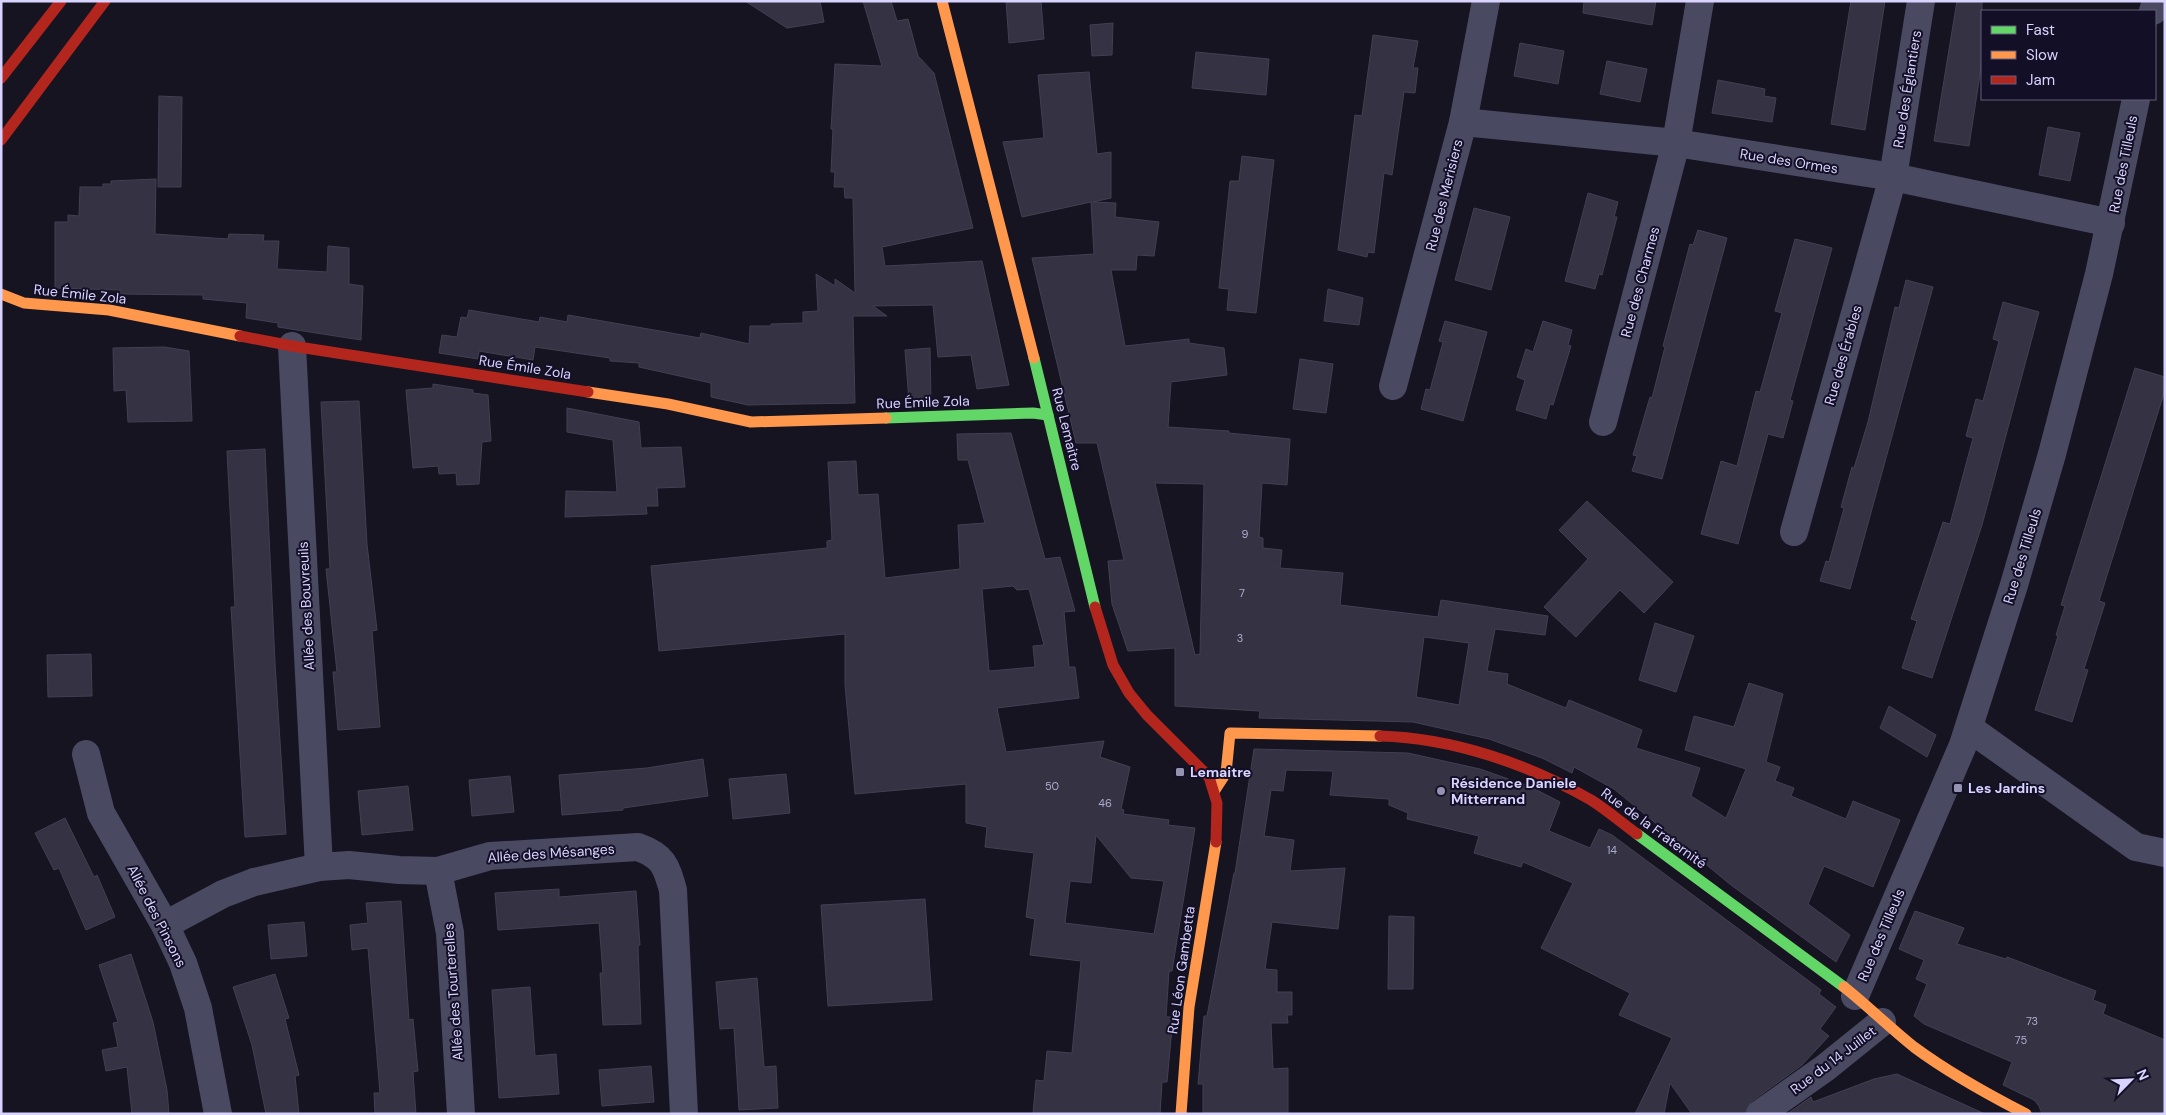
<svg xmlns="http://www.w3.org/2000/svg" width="2166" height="1115" viewBox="0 0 2166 1115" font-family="'DM Sans',sans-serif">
  <rect width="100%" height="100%" fill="#161421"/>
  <g fill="#343243" stroke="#433f54" fill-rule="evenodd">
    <path d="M745,1H820L824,22L787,28Z"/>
    <path d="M863,1H891L897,21L908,19L918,56L934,73L973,228L882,247L885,266L982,261L1009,385L977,389L971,355L938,357L933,305L873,306L887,316H853L855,403L748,405L711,397V383L639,367V363L610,361V358L535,347L533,360L479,351L478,359L439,353L442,335L457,337L461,317L467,318L469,310L539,322L540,317L567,322L568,315L700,338L701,333L749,344L750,326H771V324L803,323V312L818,311L816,274L835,286V279L855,293L853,198H845L844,187H834L835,172H831L833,129H831L835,64L882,66Z"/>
    <path d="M1006,1H1041L1044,39L1009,43Z"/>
    <path d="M1584,1H1656L1652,25L1583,13Z"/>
    <path d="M1851,1H1885L1865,130L1831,124Z"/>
    <path d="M1957,1H1982V61L1969,146L1934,141Z"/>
    <path d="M1113,23L1112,55L1092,56L1090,25Z"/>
    <path d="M1373,35L1418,41L1413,68H1418L1415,93L1404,92L1392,175L1384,173L1374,253L1368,252L1367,257L1338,250L1355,115L1362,116Z"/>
    <path d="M1520,43L1564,51L1558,84L1514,76Z"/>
    <path d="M1196,52L1269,59L1266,95L1192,88Z"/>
    <path d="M1607,61L1647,69L1640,102L1600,94Z"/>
    <path d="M1089,72L1097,154L1111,152V198L1093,202L1116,203L1115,217L1159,222L1154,256L1137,255L1136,270H1111L1125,346L1189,339V343L1224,348L1227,375L1171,382L1168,427L1229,431V433L1290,439L1287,485L1262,483L1259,537L1263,538V548L1282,550L1280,568L1343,573L1340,605L1438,617L1441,600L1548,616L1545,635L1495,629L1487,671L1508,674L1507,684L1566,708L1569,700L1642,730L1636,748L1700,768L1691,796L1726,818L1746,769L1685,750L1694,716L1734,727L1749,683L1783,694L1766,762L1780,767L1775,781L1794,788L1791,796L1846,819L1853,801L1900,820L1873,887L1824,866L1808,904L1850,935L1836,962L1731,885L1614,789L1574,767L1572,773L1542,758L1489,739L1413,722L1259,718L1260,711L1175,706V648L1128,651L1112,604L1108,561L1124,560L1097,443H1076L1032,258L1094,254L1091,202L1022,217L1003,142L1044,138L1038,75ZM1155,483L1204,484L1200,654L1195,655ZM1424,637L1469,643L1459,705L1416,697Z"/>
    <path d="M1718,80L1765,89L1764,96L1776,98L1772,122L1712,113Z"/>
    <path d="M159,96L182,97L181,187H158Z"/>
    <path d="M2048,127L2080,133L2070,181L2039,175Z"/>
    <path d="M1242,156L1274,160L1256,313L1227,310L1229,289L1219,288L1230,181H1239Z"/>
    <path d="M156,179L155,234L228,239L229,234L264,235L263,241H279L277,269L327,272L328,246L349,248V284L363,286L361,340L278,327V323L246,318L247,303L203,299V295L120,294V290L55,288V222H68V215L79,216L80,187H103V184H111V181Z"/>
    <path d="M1588,193L1618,202L1614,217H1617L1602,275L1599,274L1595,289L1565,281Z"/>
    <path d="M1474,208L1510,217L1491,290L1455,280Z"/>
    <path d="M1698,230L1727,238L1662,479L1632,471L1637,456L1633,455L1650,397L1652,398L1665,347L1663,346L1690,244L1693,245Z"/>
    <path d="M1795,239L1832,248L1790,400L1793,401L1783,438L1768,434L1738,544L1701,534L1721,461L1737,466L1756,391L1760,392L1782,313L1775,311Z"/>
    <path d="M1906,280L1933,287L1850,589L1820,581L1826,561L1829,562L1844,508L1841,507L1852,467L1854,468L1868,422L1895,307L1899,308Z"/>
    <path d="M1328,289L1363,298L1359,325L1324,321Z"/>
    <path d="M2003,302L2039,312L1982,525L1932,678L1902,668L1917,621L1911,619L1943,522L1950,524L1973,438L1966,436L1976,399L1983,401L1999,341L1993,339Z"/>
    <path d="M1445,321L1487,332L1463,421L1421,409L1426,389L1430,390L1443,342L1439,341Z"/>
    <path d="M1543,321L1572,330L1568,345L1571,346L1553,405L1550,404L1546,419L1516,410L1525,380L1517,377L1526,349L1533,352Z"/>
    <path d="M164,347L189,351L192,421L128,422L126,390L114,391L113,348Z"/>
    <path d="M930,348L931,401H909L905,350Z"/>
    <path d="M1300,359L1333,364L1326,413L1293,409Z"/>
    <path d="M2135,368L2165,377V390L2099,601L2105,603L2084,669L2088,670L2072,722L2035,710L2058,636L2056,635L2065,606L2061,605Z"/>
    <path d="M433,384L473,390V393L488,395L491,441L482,442L479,484L457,485L456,473L439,474L438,466L413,468L406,390L433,388Z"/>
    <path d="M359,401L367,544L377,630L372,631L380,727L338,730L333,672H337L326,569H330L321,402Z"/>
    <path d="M567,408L639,422L641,448L681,447L685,487L657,488L658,506H646L647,514L565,517L566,491L617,492L613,440L567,432Z"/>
    <path d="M1011,433L1045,559L1060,557L1075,611L1064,612L1069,667H1075L1079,698L997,708L1006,752L1104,741L1100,757L1130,767L1121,809L1124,810L1123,814L1169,820L1168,825L1195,828L1172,971H1169L1166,1017H1173L1167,1082H1162L1160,1114H1033L1036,1080L1044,1081L1047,1051L1072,1053L1081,961L1030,955L1035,919L1026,917L1034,853L985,847L987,827L966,823V784L855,794L845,685V634L659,651L651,566L827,548V541L832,540L828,462L856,461L858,495L878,494L885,578L960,569L958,525L985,523L968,460H958L957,434ZM1013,586L1017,590L1029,589L1044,645L1033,646L1035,667L989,671L982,589ZM1096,835L1131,878L1164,881L1154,934L1065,923L1070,881L1091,883Z"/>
    <path d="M265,449L275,663L286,834L245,837L231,607H235L227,451Z"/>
    <path d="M1587,501L1673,582L1644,613L1620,590L1576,637L1544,607L1588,559L1559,530Z"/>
    <path d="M1655,623L1694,636L1676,692L1639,680Z"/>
    <path d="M91,654L92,696L48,697L47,655Z"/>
    <path d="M1889,706L1936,735L1927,757L1880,728Z"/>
    <path d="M1254,749L1408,753L1480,769L1531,787L1560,802L1549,831L1590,848L1599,829L1612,835L1821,990L1819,994L1836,1007L1820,1029L1829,1036L1802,1065L1751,1102L1745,1114H1692L1670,1083L1664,1114H1635L1672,1038L1619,1015L1630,993L1541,948L1573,883L1523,862L1521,867L1474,853L1479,836L1407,819L1408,813L1389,805V799L1330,795L1333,771L1286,770L1283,791L1271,790L1264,836L1294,840L1290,871L1345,868L1338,929L1272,922L1265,969L1277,970V992H1292V1015H1287L1288,1023H1271L1273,1069L1288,1068V1114H1203V1084H1198L1204,1016H1207L1234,873H1235Z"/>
    <path d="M703,759L708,796L623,808V810L562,815L559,775L647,768Z"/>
    <path d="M786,774L790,813L733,819L729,779Z"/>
    <path d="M510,776L514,812L472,816L469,780Z"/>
    <path d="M408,786L413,830L362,835L358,791Z"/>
    <path d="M65,818L94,877L97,875L115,917L86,930L59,868L54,870L35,833Z"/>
    <path d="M559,889V897L636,891L640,945L638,946L641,1024L603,1025L600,973H603L599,923L498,930L495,893Z"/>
    <path d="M925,899L932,1000L828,1006L821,905Z"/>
    <path d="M401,901L409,1020L413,1019L418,1071L413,1072L416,1114H375L374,1093H380L368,948L352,950L350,925L368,923L366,903Z"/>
    <path d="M1915,911L1964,928L1957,944L2006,959L2007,957L2096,991L2093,1000L2106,1005L2103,1014L2165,1040V1114H2042L2039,1106L2034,1100L2003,1085L2012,1062L1924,1024L1914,1016L1927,984L1916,979L1924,960L1899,949Z"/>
    <path d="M1389,916L1414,917L1413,989H1388Z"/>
    <path d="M304,922L307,956L271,959L268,925Z"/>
    <path d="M131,954L153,1022L167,1090L169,1114H132L127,1067L106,1071L102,1050L118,1047L113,1023L118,1022L99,965Z"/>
    <path d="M275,974L289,1018L285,1019L299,1075L295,1076L299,1114H266L252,1045L233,987Z"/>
    <path d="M757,978L764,1067L776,1066L778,1108L739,1110L734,1028L720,1029L716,982Z"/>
    <path d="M530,987L535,1056L556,1054L559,1094L499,1098L492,990Z"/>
    <path d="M651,1066L654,1102L602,1106L599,1070Z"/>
    <path d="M1897,1074L1985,1114H1787L1811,1097L1813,1102L1874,1079Z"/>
  </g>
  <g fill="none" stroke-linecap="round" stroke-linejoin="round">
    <g stroke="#4a4962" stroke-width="28">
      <path d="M2153,11L2156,1"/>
      <path d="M1463,122L1676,143L1893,177L2111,223"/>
      <path d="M292,346L319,867"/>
      <path d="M1393,386L1463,122L1486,1"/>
      <path d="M1603,422L1676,143L1700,1"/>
      <path d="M1794,532L1893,177L1921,1"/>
      <path d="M1969,728L2136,847L2165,853"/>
      <path d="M86,754L101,813L165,925L183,963L198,1008L218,1114"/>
      <path d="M438,871L450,933L461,1114"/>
      <path d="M165,925L223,894L254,882L319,867L349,865L399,870L438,871L490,856L638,847C663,856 666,865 673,890L684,1114"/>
      <path d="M1855,996L1963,745L2014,585L2052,454L2099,274L2136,99"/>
      <path d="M1760,1114L1825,1068L1882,1022"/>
    </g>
    <g stroke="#63d668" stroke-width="11">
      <path d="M1034,358L1095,607"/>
      <path d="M886,418L1033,413L1048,415"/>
      <path d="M1637,834L1844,987"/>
    </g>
    <g stroke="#ff974d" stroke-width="11">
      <path d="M942,1L1034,358"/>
      <path d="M1,294L24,303L109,310L240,336"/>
      <path d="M588,392L668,404L751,422L886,418"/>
      <path d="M1215,790L1226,773L1230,733L1380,736"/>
      <path d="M1844,987C1868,1006 1890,1028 1914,1047C1949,1073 1987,1094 2026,1114"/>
      <path d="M1181,1114L1189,1007L1216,842"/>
    </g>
    <g stroke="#b3261e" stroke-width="11">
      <path d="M1,78L61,1"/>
      <path d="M1,140L105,1"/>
      <path d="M240,336L292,346L588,392"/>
      <path d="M1095,607L1113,665L1129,693L1147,715L1209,777L1217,803L1216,842"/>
      <path d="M1380,736C1453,738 1528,764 1591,800C1607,810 1622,823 1637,834"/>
    </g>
  </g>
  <g fill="#9591b1" stroke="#130f26" stroke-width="2">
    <rect x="1175" y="767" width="10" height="10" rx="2.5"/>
    <rect x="1953" y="783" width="10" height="10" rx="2.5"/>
    <circle cx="1441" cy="791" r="5"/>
  </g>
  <g text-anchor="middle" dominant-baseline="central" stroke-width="4" stroke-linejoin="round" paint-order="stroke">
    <g font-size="11" fill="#b0acd0">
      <text x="1245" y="534">9</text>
      <text x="1242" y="593">7</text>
      <text x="1240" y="638">3</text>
      <text x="1052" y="786">50</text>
      <text x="1105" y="803">46</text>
      <text x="1612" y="850">14</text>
      <text x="2032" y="1021">73</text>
      <text x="2021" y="1040">75</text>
    </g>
    <g font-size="14" fill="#d9d4ff" stroke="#130f26">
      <text transform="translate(1907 89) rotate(-81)">Rue des Églantiers</text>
      <text transform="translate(1789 161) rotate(9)">Rue des Ormes</text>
      <text transform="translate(2123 164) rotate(-79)">Rue des Tilleuls</text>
      <text transform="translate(1444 195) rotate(-76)">Rue des Merisiers</text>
      <text transform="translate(1640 282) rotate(-75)">Rue des Charmes</text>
      <text transform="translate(80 294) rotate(6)">Rue Émile Zola</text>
      <text transform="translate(1843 355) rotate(-74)">Rue des Érables</text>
      <text transform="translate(525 367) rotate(9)">Rue Émile Zola</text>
      <text transform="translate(923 402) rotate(-2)">Rue Émile Zola</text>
      <text transform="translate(1067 429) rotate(76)">Rue Lemaitre</text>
      <text transform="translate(2022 556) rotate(-73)">Rue des Tilleuls</text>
      <text transform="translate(306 606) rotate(-93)">Allée des Bouvreuils</text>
      <text transform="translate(1654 828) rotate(36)">Rue de la Fraternité</text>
      <text transform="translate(551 853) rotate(-4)">Allée des Mésanges</text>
      <text transform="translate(157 916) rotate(63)">Allée des Pinsons</text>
      <text transform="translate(1881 935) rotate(-67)">Rue des Tilleuls</text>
      <text transform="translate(1181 970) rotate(-82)">Rue Léon Gambetta</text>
      <text transform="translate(453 992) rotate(-94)">Allée des Tourterelles</text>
      <text transform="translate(1833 1060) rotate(-37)">Rue du 14 Juillet</text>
    </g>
    <g font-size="14" font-weight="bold" fill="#d9d4ff" stroke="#130f26" text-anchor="start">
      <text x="1190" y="772">Lemaitre</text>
      <text x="1451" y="783">Résidence Daniele<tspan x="1451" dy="16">Mitterrand</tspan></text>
      <text x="1968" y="788">Les Jardins</text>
    </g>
  </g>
  <rect width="2166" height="1115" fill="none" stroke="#d9d4ff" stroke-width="5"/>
  <rect x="1981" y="10" width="175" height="90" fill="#130f26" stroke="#625e7d"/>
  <rect x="1991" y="26" width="25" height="8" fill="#63d668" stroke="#625e7d"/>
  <text x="2026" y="35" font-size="15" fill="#d9d4ff">Fast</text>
  <rect x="1991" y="51" width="25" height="8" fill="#ff974d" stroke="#625e7d"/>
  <text x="2026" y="60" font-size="15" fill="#d9d4ff">Slow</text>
  <rect x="1991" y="76" width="25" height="8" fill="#b3261e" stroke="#625e7d"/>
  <text x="2026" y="85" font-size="15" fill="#d9d4ff">Jam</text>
  <g transform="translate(2131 1080) rotate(66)" stroke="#130f26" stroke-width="4" paint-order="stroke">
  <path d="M0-4L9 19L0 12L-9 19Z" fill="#d9d4ff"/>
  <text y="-8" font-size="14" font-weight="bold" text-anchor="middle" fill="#d9d4ff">N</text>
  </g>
</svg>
